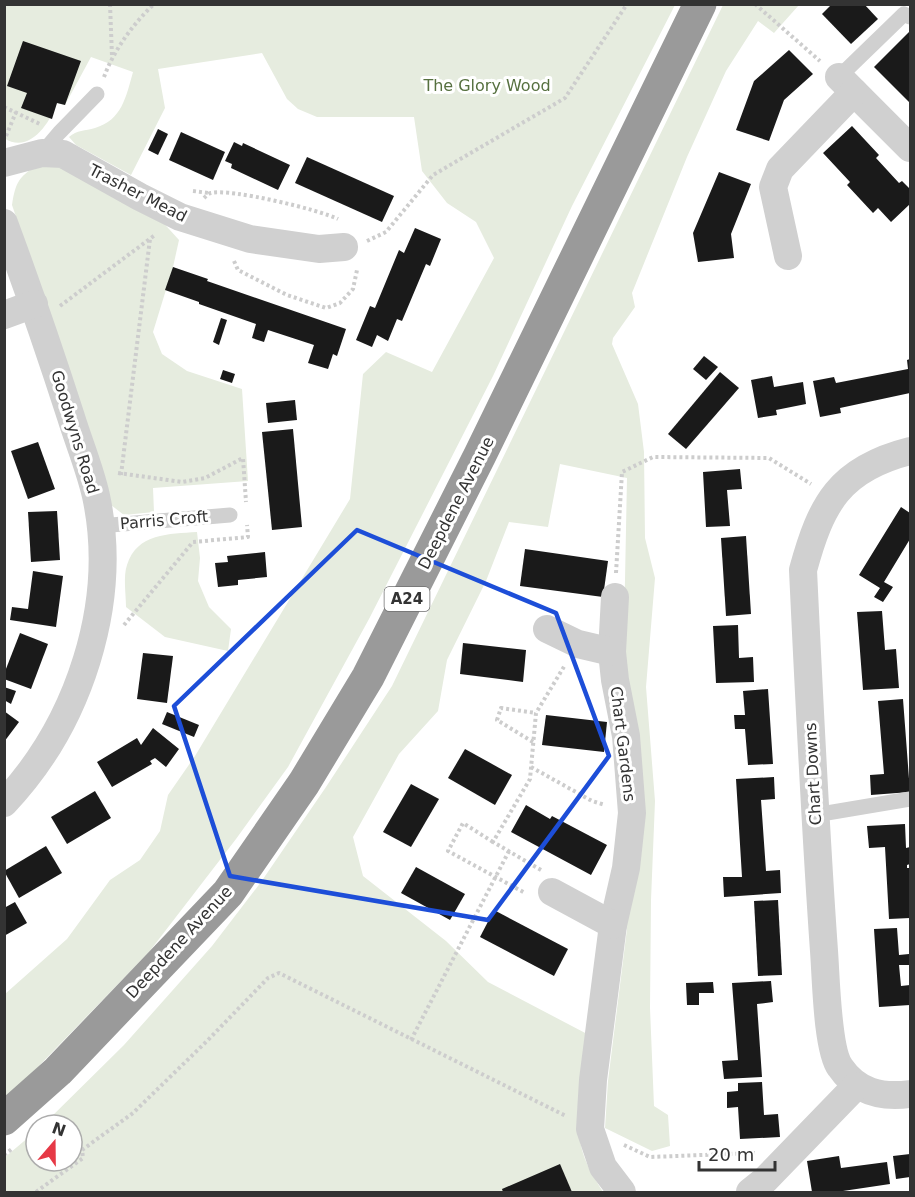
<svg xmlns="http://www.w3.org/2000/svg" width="915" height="1197" viewBox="0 0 915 1197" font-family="'DejaVu Sans',sans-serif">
  <rect width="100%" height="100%" fill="#fff"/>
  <g fill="#e6ecdf">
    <path d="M5,5H675L572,206L493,376L369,619L288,767L236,839L149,952L5,1101V994L67,939L110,880L140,860L160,831L168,795L195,756L350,499L363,374L386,352L432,372L494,258L476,222L447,203L422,171L414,117H317L298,109L287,99L262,53L158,69L165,108L131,175L76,145L69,137C77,130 85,131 95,128C122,120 126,97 133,72L91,57L65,105L57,103C50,123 29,155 4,138Z"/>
    <path d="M723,5H799L774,33L758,21L726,71L687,157L632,293L635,307L613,338L612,344L638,404L644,452L645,538L655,578L646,687L655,801L651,900L650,1008L654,1106L668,1115L670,1146L652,1151L605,1128L608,1081L627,929L624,631L627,478L560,464L548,527L509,522L486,581L447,660L438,711L399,754L353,837L363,876L446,941L488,982L589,1035L579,1135C582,1158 591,1173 603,1192H5L4,1158L36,1131V1161H72V1125H43L124,1045L212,946L261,882L326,787L392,686Z"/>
    <path d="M40,163L59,164L159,218L179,240L173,267L153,332L162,354L187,371L242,389L248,481L153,488L154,512L124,515L111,505L56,333L12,205C16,179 20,177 40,163Z"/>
    <path d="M197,532L200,558L198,581L209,607L231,629L228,651L165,637L126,607C126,594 123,576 127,565C137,533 169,534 197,532Z"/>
  </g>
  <g fill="#1a1a1a">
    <path d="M832,4H864L878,19L851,44L822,14Z"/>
    <path d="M910,31V103L874,67Z"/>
    <path d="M23,41L81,61L65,105L57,103L52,119L21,108L27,93L7,86Z"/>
    <path d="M789,50L813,74L784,100L769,141L736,130L754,81Z"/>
    <path d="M852,126L879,155L876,158L899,183L902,181L910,189V204L891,222L878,208L873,213L847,185L850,182L823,153Z"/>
    <path d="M158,129L168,134L158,155L148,150Z"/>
    <path d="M181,132L225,152L213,180L169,160Z"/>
    <path d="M234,142L242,146L243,143L290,165L278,190L231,168L232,164L225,161Z"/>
    <path d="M307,157L394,196L382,222L295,183Z"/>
    <path d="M719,172L751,184L731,234L734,258L698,262L693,233Z"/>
    <path d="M415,228L441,239L430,266L426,264L402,321L397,319L388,341L377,335L372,347L356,340L370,306L375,308L399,250L404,253Z"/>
    <path d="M173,267L208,279L207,281L346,329L337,356L333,354L328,369L308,363L314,345L268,330L264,342L252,338L256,324L199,304V302L165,290Z"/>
    <path d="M221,318L227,320L219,345L213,342Z"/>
    <path d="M704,356L718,367L706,380L693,369Z"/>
    <path d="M910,359V393L840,408L841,413L820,417L813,381L834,377L836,383L908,369L907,360Z"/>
    <path d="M223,370L235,374L232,383L220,379Z"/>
    <path d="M720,372L739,388L686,449L668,434Z"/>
    <path d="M772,376L774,387L803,382L806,404L776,410L777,415L758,418L751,380Z"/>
    <path d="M295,400L297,420L268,423L266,403Z"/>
    <path d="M293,429L302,527L272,530L262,432Z"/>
    <path d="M38,442L55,489L28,499L11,451Z"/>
    <path d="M740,469L742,489L727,490L730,526L706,527L703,472Z"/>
    <path d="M901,507L910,513V539L884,582L893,587L883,602L874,597L880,588L859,575Z"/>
    <path d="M57,511L60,560L31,562L28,512Z"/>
    <path d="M746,536L751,614L726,616L721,538Z"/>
    <path d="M525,549L608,561L603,597L520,586Z"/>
    <path d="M265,552L267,577L238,580V585L218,587L215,563L228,562L227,556Z"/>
    <path d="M33,571L63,576L56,627L10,620L12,607L28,609Z"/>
    <path d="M882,611L885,650L896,649L899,688L863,690L857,612Z"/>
    <path d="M738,625L739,658L753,657L754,682L716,683L713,626Z"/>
    <path d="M20,633L48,644L31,689L4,679V674Z"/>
    <path d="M463,643L526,650L523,682L460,674Z"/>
    <path d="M143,653L173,656L167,703L137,699Z"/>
    <path d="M4,687L16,691L11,704L4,700Z"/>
    <path d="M768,689L773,764L748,765L745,729H735L734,715H745L743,691Z"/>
    <path d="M903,699L910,792L871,795L870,775L884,774L878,701Z"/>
    <path d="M4,711L19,722L4,742Z"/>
    <path d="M167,712L199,725L194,737L162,724Z"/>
    <path d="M546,715L607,722L604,752L542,745Z"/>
    <path d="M153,728L179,749L166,767L155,758L150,761L152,764L112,787L97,762L137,738L141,745Z"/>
    <path d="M465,749L512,775L495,805L448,778Z"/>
    <path d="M774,777L775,799L761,800L766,871L780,870L781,893L724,897L723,877H742L736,779Z"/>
    <path d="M411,784L439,799L411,847L383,832Z"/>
    <path d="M95,791L111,818L67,844L51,817Z"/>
    <path d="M526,805L550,819L552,816L607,845L591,875L511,832Z"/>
    <path d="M905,824L906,848L910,847V864L907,865V868H910V918L889,919L885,847L869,848L867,826Z"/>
    <path d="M46,846L62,873L19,898L4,871Z"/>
    <path d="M416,867L465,894L450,920L401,893Z"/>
    <path d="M778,900L782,975L758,976L754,901Z"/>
    <path d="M15,902L27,923L4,936V908Z"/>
    <path d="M494,910L568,949L554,976L480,937Z"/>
    <path d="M897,928L899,955L909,954L910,965H899L901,986L910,985V1005L879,1007L874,929Z"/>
    <path d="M771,981L773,1002L757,1004L762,1077L724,1079L722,1061L738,1060L732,983Z"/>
    <path d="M713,982L714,993H699V1005H687L686,983Z"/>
    <path d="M762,1082L764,1115L778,1114L780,1137L740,1139L738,1107L727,1108V1092L738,1091V1083Z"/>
    <path d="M910,1154V1177L896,1179L893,1156Z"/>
    <path d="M839,1156L841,1168L887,1162L890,1184L843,1191V1192H812L807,1161Z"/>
    <path d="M560,1164L572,1192H503L502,1189Z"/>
  </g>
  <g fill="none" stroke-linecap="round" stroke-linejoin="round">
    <g stroke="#cdcdcd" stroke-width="4" stroke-dasharray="3 3" stroke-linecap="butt">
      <path d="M110,4L112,56"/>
      <path d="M755,4L820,61"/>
      <path d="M104,77C114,50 133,24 154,4"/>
      <path d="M4,107L42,125"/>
      <path d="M6,136L16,112"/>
      <path d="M193,191L209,193"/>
      <path d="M204,198C206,196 209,193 211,193C230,188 320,210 338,219"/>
      <path d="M367,241L386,232L433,175L565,98L627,4"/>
      <path d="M234,261L238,270L287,295L326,308L340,303L353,289L357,270"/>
      <path d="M60,306L155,235"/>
      <path d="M118,473L182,482L205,478L243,458L246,502"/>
      <path d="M121,475L150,239"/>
      <path d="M616,573L622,472L653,457L769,458L811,484"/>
      <path d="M124,625L193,542L248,537L247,525"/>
      <path d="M533,742L497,720L501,708L536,713"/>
      <path d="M531,767L592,801L605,805"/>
      <path d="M493,842L463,823L448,851L525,893"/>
      <path d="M541,870L493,842L530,779L536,713L565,665"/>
      <path d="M411,1040L509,851"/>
      <path d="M72,1141L82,1150"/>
      <path d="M624,1145L650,1157L755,1153"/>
      <path d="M4,1155L13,1148"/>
      <path d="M36,1192L83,1158L82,1150L133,1113L208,1040L268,978L279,973L566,1116"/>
    </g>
    <g stroke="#d0d0d0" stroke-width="15">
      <path d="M839,77L904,14L910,17"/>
      <path d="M42,153L59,133L97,94"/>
      <path d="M99,526L230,515"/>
      <path d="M815,815L910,799"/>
    </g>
    <g stroke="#d0d0d0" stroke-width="28">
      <path d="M839,77L910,148"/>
      <path d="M4,163L42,153L63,154L140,197L180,217L250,239L319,249L344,247"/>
      <path d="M4,223C28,288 50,352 71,417C79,443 90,469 96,496C119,603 79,724 4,803"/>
      <path d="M788,256L773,187L780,169L854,92"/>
      <path d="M4,315L34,304"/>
      <path d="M910,451C839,469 821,504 803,570C809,697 815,824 824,951C826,976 827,1049 840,1067C857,1092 881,1098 910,1094"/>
      <path d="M615,597L612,652L615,680L626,736L632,813L626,868L613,925L593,1080L590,1129L603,1167L622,1192"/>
      <path d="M547,629L578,644L612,652"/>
      <path d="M552,892L613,925"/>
      <path d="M750,1192L765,1180L856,1086"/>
    </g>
    <path stroke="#9a9a9a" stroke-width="33" d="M4,1119L58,1071L228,893L304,783L368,677L480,455L700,4"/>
  </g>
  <path fill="none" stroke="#1d4ed8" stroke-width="4.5" stroke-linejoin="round" d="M357,530L556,613L609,756L488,920L230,876L174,706Z"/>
  <g text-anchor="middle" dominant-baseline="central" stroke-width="6" stroke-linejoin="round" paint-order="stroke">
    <rect fill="#fff" stroke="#707070" stroke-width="1.5" x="384.5" y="587" width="45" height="24" rx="4.5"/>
    <g font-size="15" font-weight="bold" fill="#333">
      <text x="407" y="599">A24</text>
    </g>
    <g font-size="16" fill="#56703f" stroke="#fff">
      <text x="487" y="85">The Glory Wood</text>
    </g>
    <g font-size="16" fill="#333" stroke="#fff">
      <text transform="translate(138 193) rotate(27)">Trasher Mead</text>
      <text transform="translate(75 432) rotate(73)">Goodwyns Road</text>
      <text transform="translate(456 503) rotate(-63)">Deepdene Avenue</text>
      <text transform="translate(164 520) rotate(-5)">Parris Croft</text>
      <text transform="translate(623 744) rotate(83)">Chart Gardens</text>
      <text transform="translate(813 774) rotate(-93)">Chart Downs</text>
      <text transform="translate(179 942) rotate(-47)">Deepdene Avenue</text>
    </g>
  </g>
  <rect width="915" height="1197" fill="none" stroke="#333333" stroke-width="12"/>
  <g transform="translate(54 1143) rotate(20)"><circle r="28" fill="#ffffff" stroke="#adadad" stroke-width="1.5"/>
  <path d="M0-4.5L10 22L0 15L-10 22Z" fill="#e63946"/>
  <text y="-9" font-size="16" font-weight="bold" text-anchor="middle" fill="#333333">N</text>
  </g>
  <path d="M699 1161v9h76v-9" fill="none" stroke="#333333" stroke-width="3"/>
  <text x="708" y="1161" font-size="18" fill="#333333" stroke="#ffffff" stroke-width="4.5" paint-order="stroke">20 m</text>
</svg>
